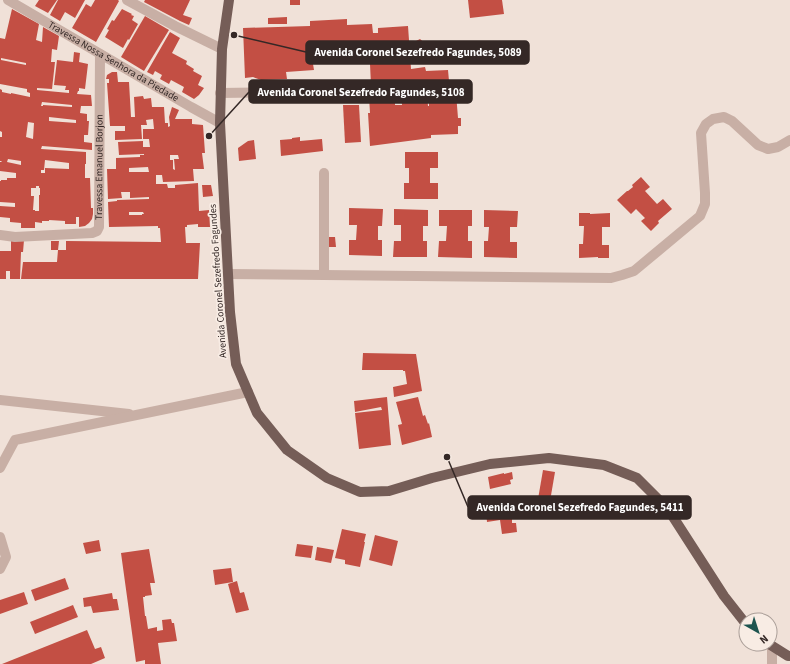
<svg xmlns="http://www.w3.org/2000/svg" width="790" height="664" viewBox="0 0 790 664" font-family="'Source Sans 3',sans-serif">
  <rect width="100%" height="100%" fill="#f0e1d8"/>
  <g fill="#c34f44" fill-rule="evenodd">
    <path d="M39,0H57L48,13L35,6Z"/>
    <path d="M58,0H85L75,18L65,12L60,21L50,15Z"/>
    <path d="M95,0H118L119,1L96,42L72,28L86,4L91,7Z"/>
    <path d="M145,0H190L183,15L192,18L189,25L180,21L144,2Z"/>
    <rect x="290" y="0" width="10" height="5"/>
    <path d="M468,0H502L504,14L470,18Z"/>
    <path d="M12,9L39,24L36,40L42,42L43,27L59,36L57,50L52,49L51,62H55L52,89L37,88V90L69,93V90H65L66,86L54,85L57,60L73,62L74,52L80,53L79,62L88,64L85,89L79,88V91H78L77,94L91,95L92,106H81L80,113L87,114V121H89L88,135H84V142L92,143V150L42,146L41,149L86,152V164H85V178H90L91,208H93V214L92,219L89,223L85,226L79,227V217H76V224H65V221L49,220V221H42V223L35,222V228H21V223L10,222V218L0,217V206L15,207V203L0,202V181H1V180H7V178H16V173L0,171V162H1L2,161H0V137H2V132L0,131V89L2,90V92L11,94V93L30,97V93L27,92V89L0,84V38L5,39ZM1,58L26,63V65L1,60ZM42,102L72,105V107L43,105V106H41ZM49,117L76,120V123L49,121ZM28,122L34,123L33,139L26,137ZM8,159L21,161V165L7,162ZM45,160L69,163V169L45,168V173H41V170H44ZM36,186H39V188H40V195H39V211H35V210H33L34,196H31V188H36Z"/>
    <path d="M122,9L132,14L131,15L134,16L132,20L138,24L129,40L128,39L123,48L105,37L109,30L107,29L112,20L114,21Z"/>
    <path d="M145,16L169,30L144,71L121,57Z"/>
    <path d="M287,17V24H268V18Z"/>
    <path d="M347,19V25L372,24L373,33H378V28L408,26L411,69L425,67L426,71L448,70L449,81L371,85L369,43L314,45L316,64H313L314,70L286,72L287,79L261,80L253,77L245,78L243,28L310,26V21Z"/>
    <path d="M170,32L180,38L172,53L187,61L186,64L194,69L193,71L202,76L198,85L204,88L199,95L194,99L182,92L184,87L171,80L169,84L160,79L162,75L155,71L153,75L147,72Z"/>
    <path d="M420,39L430,48L420,52L410,44Z"/>
    <path d="M112,72H117L118,82H129L131,117H135L134,97L143,96L144,99L151,98L152,107H164L165,123H168V127L170,126L169,117L172,107L179,110L175,119H192V124L203,125L205,153H202L204,169H193L194,181L163,182L162,175H156V184H167L168,188H175V185L198,183L199,211L209,210L210,227H198V224L187,225V227H185L186,243H200L198,279H21L23,262H57L58,250H66V241L161,242L160,228H158V226L109,227L108,202L117,201V200L149,199V197L130,198V192H121L122,198L108,199L107,169H116V158L140,157V155H144V154L119,155L118,142L143,141V147H150L149,139H143V129H154L153,119L146,120L147,125H141L142,139L115,140V131H125V126H110L107,83H109V79H106L107,75ZM170,155H178L179,159H174L175,170L173,169V160H170ZM148,167L149,172H129V168ZM129,212H143L144,214H142V215H129Z"/>
    <path d="M456,93L458,118H461V126H458V134L431,135V138L370,146L368,113H370L369,96L395,95V105H402L401,95L427,94L428,106H429V95Z"/>
    <path d="M343,105H359L361,142L345,143Z"/>
    <path d="M300,137V141L322,139L323,151L281,156L280,140L292,139V138Z"/>
    <path d="M254,140L256,159L239,161L238,148L248,141Z"/>
    <path d="M405,152H438V168H430V183H438V199H404V183H409V168H405Z"/>
    <path d="M641,177L650,187L645,191L657,204L663,199L672,209L658,221L659,223L651,231L641,221L645,218L636,209L631,214L617,200L627,191H628L633,187L632,185Z"/>
    <path d="M202,185H211L213,196L203,197Z"/>
    <path d="M349,208L383,209L382,226H378V240H382V256L349,255V240H356L357,225H349Z"/>
    <path d="M394,209L428,210V226H423V241H427V257H393L394,241H401V225H394Z"/>
    <path d="M439,210H472V226H468V241H472V258L438,257L439,241H446L447,226H439Z"/>
    <path d="M484,210L518,211L517,227H510V242H517V258L484,257V241H488L489,227H484Z"/>
    <path d="M579,213H590V214L610,213V227H602V245H609V258H598V257L579,258V244H583L584,226H579Z"/>
    <path d="M327,237H335L336,247H328Z"/>
    <path d="M11,240H24L23,252H21L20,279H10V271H6V279H0V251H11Z"/>
    <path d="M51,241H59L58,250H51Z"/>
    <path d="M363,353L416,354L422,391L394,397L393,387L407,384L405,371H403V370H362Z"/>
    <path d="M387,397L391,445L359,449L355,413L382,410L381,407L355,412L354,401Z"/>
    <path d="M418,397L423,416L425,415L428,424L429,423L432,437L402,445L398,425L402,424L396,402Z"/>
    <path d="M543,470L555,472L549,507L537,505Z"/>
    <path d="M512,472L513,479L510,480L511,484L490,489L488,477L504,473V474Z"/>
    <path d="M519,496L521,518L512,519V523H516L517,532L502,534L500,520L487,522L485,499Z"/>
    <path d="M342,529L366,534L364,542H365L360,567L345,564V560L335,558Z"/>
    <path d="M375,535L398,541L392,566L369,560Z"/>
    <path d="M99,540L101,551L86,554L83,543Z"/>
    <path d="M297,544L313,546L311,558L295,556Z"/>
    <path d="M317,547L334,550L331,563L315,560Z"/>
    <path d="M149,549L155,583H150L152,595L145,596V597H143L145,616H146L148,629L157,627V631L163,630L162,620L171,619L172,623H174L177,641L158,643L161,664H145V660L136,662L121,553Z"/>
    <path d="M231,568L233,582L215,585L213,570Z"/>
    <path d="M65,578L69,589L35,601L31,590Z"/>
    <path d="M237,581L240,593L244,592L249,610L236,613L228,584Z"/>
    <path d="M24,592L28,604L0,614V600Z"/>
    <path d="M112,593L113,599H117L119,610L93,613L91,606L84,607L83,598Z"/>
    <path d="M73,605L78,617L35,634L30,622Z"/>
    <path d="M87,630L95,649L101,647L105,658L91,664H2Z"/>
  </g>
  <g fill="none" stroke-linecap="round" stroke-linejoin="round">
    <g stroke="#c8afa5" stroke-width="10">
      <path id="s1" d="M8,0L191,107L220,123"/>
      <path d="M127,0L175,26L222,49"/>
      <path d="M220,93L369,91L439,87"/>
      <path id="s2" d="M0,235L15,237L92,233L97,231L99,227L100,54"/>
      <path d="M228,274L611,278L622,275L634,271L700,216L705,204V193L701,133L706,124L713,119L724,117L732,121L758,145L768,149L778,147L790,140"/>
      <path d="M324,275V173"/>
      <path d="M0,400L129,414"/>
      <path d="M0,468L15,440L248,392"/>
      <path d="M0,537L6,557L0,569"/>
      <path d="M772,646V664"/>
    </g>
    <g stroke="#755d57" stroke-width="10">
      <path d="M229,0L222,49L220,123L230,312L236,364L257,413L287,450L327,478L360,492L389,491L432,478L490,464L549,458L604,465L637,478L668,509L724,596L746,624"/>
      <path d="M769,644L788,656H790"/>
    </g>
  </g>
  <g text-anchor="middle" dominant-baseline="central" stroke-width="3.5" stroke-linejoin="round" paint-order="stroke">
    <g font-size="10" fill="#342826" stroke="#f8ece4">
      <text stroke="none"><textPath href="#s1" startOffset="122">Travessa Nossa Senhora da Piedade</textPath></text>
      <text stroke="none"><textPath href="#s2" startOffset="162">Travessa Emanuel Borjon</textPath></text>
      <text transform="translate(218 281) rotate(-94)">Avenida Coronel Sezefredo Fagundes</text>
    </g>
  </g>
  <path fill="none" stroke="#342826" stroke-width="1.5" d="M234 35L306 52M209 136L249 92M447 457L468 507"/>
  <g fill="#342826" stroke="#f8ece4" stroke-width="1.5">
    <circle cx="234" cy="35" r="4"/>
    <circle cx="209" cy="136" r="4"/>
    <circle cx="447" cy="457" r="4"/>
  </g>
  <g fill="#342826" stroke="#342826" stroke-width="1.5">
    <rect x="306" y="41" width="223" height="23" rx="4"/>
    <rect x="249" y="80" width="223" height="23" rx="4"/>
    <rect x="468" y="496" width="223" height="23" rx="4"/>
  </g>
  <g font-size="11" text-anchor="middle" font-weight="bold" fill="#fff">
    <text x="418" y="56">Avenida Coronel Sezefredo Fagundes, 5089</text>
    <text x="361" y="96">Avenida Coronel Sezefredo Fagundes, 5108</text>
    <text x="580" y="511">Avenida Coronel Sezefredo Fagundes, 5411</text>
  </g>
  <g transform="translate(758 632) rotate(141)"><circle r="19" fill="#f8ece4" stroke="#aa9e98"/>
  <path d="M0-3L7 15L0 10L-7 15Z" fill="#1d544f"/>
  <text y="-6" font-size="11" font-weight="bold" text-anchor="middle" fill="#342826">N</text>
  </g>
</svg>
